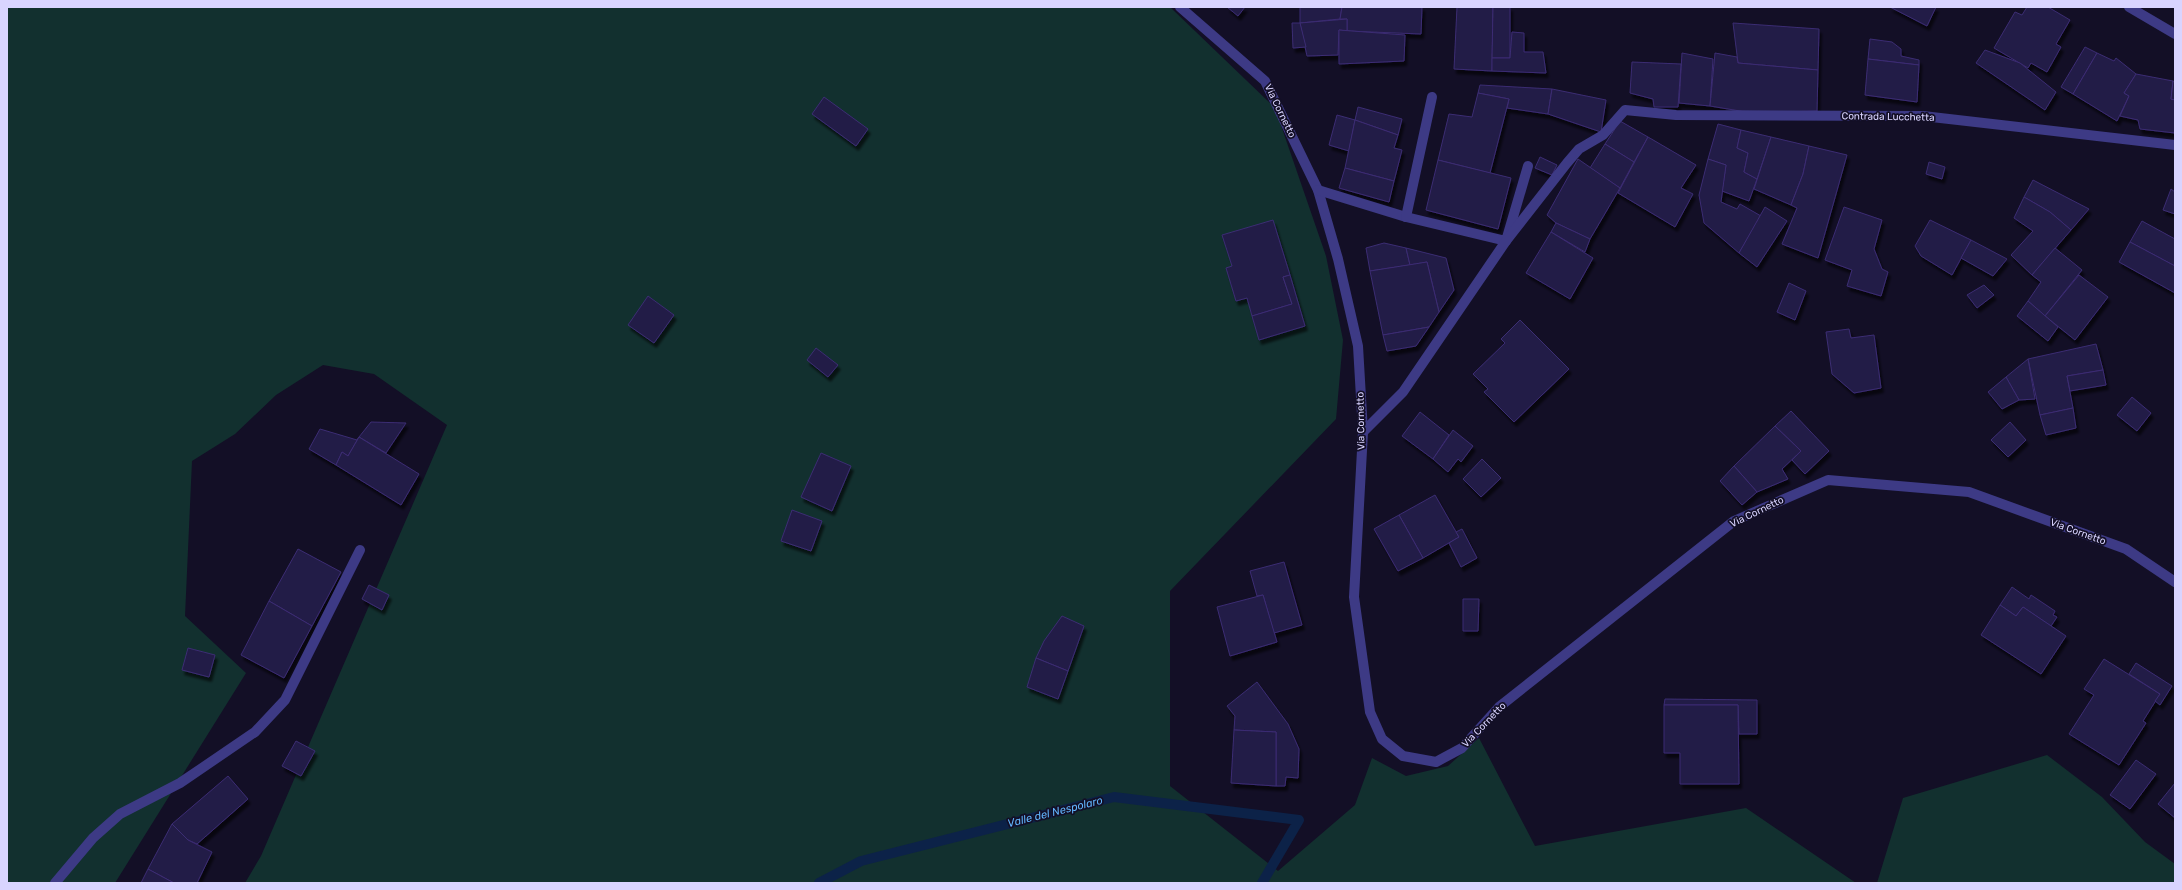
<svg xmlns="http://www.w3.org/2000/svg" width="2182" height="890" viewBox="0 0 2182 890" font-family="Rubik,sans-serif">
  <defs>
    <filter id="shadow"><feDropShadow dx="2.5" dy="4.5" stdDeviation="1" flood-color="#0009"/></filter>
  </defs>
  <rect width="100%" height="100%" fill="#130f26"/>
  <g fill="#12302f">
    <path d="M7,7H1170L1275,108L1326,256L1343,340L1336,419L1170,591V786L1278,871L1355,805L1372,758L1406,776L1448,766L1479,738L1535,846L1746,808L1856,883H245L261,856L447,425L374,374L323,365L276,395L235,434L192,461L185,616L246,673L115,883H7Z"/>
    <path d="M2047,755L2102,797L2145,842L2175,864V883H1877L1903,798Z"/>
  </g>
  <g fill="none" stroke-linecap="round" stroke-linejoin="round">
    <path stroke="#0c2248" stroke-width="10" d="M819,883L861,861L1114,797L1299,820L1262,883"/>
  </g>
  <g fill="#241b47" stroke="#3b2d73" filter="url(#shadow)">
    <path d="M1227,7H1245L1238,16Z"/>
    <path d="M1300,7H1342L1340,19L1300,23Z"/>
    <path d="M1342,7H1422L1421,34L1347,31V19H1340Z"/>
    <path d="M1457,7H1493L1492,71L1454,69Z"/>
    <path d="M1493,7H1510V58H1492Z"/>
    <path d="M1890,7H1936L1927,26Z"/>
    <path d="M2027,7H2048L2070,20L2056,44L2061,47L2047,72L2031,63L2028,68L1994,48L2015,12L2022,15Z"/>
    <path d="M1347,19V31L1339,30L1338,55L1307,56L1300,23Z"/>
    <path d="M1292,23H1300L1306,47L1293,48Z"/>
    <path d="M1733,23L1819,29L1818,70L1738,63Z"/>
    <path d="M1339,30L1405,35L1404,61L1339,64Z"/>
    <path d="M1512,32L1524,33V52H1543L1546,73L1492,71V58H1510Z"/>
    <path d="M1870,39L1892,42L1901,49V56L1919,60V65L1868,59Z"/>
    <path d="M2085,47L2097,53L2073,94L2061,87Z"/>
    <path d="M1985,50L2020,63L2056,92L2045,110L1976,63Z"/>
    <path d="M1682,53L1713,59L1710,106L1679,103Z"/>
    <path d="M1715,53L1737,57L1738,63L1818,70L1817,111L1752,113L1710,106Z"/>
    <path d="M2097,53L2114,61L2116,58L2136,74L2124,93L2129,96L2117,121L2073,94Z"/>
    <path d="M1868,59L1919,65L1917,102L1865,95Z"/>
    <path d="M1632,62L1681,64L1678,107H1654L1653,99L1630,93Z"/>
    <path d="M2136,74L2173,81L2171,99L2175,100V133L2140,129L2138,120L2120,116L2129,96L2124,93Z"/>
    <path d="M2173,81L2175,82V100L2171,99Z"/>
    <path d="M1480,85L1552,89L1548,114L1507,108L1509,99L1478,93Z"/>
    <path d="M1552,89L1606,100L1601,132L1548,114Z"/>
    <path d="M1478,93L1509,99L1490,173L1438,160L1449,114L1472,117Z"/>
    <path d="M824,97L868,129L856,146L812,114Z"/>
    <path d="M1358,107L1402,119L1398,135L1355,120Z"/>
    <path d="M1337,115L1355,120L1349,151L1329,145Z"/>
    <path d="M1355,120L1398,135L1394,148L1402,150L1394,181L1345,168Z"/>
    <path d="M1620,121L1648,137L1634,162L1605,144Z"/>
    <path d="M1718,124L1741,130L1737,148L1748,153L1744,172L1757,179L1749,201L1722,191L1726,165L1708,159Z"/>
    <path d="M1741,130L1771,137L1757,179L1744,172L1748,153L1737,148Z"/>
    <path d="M1648,137L1696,165L1681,188L1693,194L1675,227L1618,193Z"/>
    <path d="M1771,137L1809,146L1803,174L1791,205L1754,189Z"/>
    <path d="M1605,144L1634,162L1620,188L1590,168Z"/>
    <path d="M1809,146L1847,155L1818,258L1782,244L1797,208L1791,205L1803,174Z"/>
    <path d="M1540,157L1557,165L1552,175L1535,168Z"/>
    <path d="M1578,159L1620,188L1590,239L1556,223L1547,215Z"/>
    <path d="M1708,159L1726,165L1721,202L1737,209L1740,204L1761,216L1739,253L1704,223L1699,195Z"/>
    <path d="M1438,160L1511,178L1498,229L1426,210Z"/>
    <path d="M1929,162L1945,167L1942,179L1926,174Z"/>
    <path d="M1345,168L1394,181L1389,202L1339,188Z"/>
    <path d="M2033,180L2089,209L2071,230L2050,212L2024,197Z"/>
    <path d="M2171,189L2175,192V214L2163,210Z"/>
    <path d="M2024,197L2050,212L2071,230L2032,275L2011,255L2033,231L2014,218Z"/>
    <path d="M1765,207L1787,221L1757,267L1739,253Z"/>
    <path d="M1844,207L1882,220L1874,249L1882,269L1888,272L1881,296L1847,286L1852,270L1825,260Z"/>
    <path d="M1273,220L1290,275L1283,277L1292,304L1252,316L1247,298L1236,301L1226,268L1232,266L1222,235Z"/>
    <path d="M1930,220L1971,240L1952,275L1921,256L1915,246Z"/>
    <path d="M2142,221L2175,239V266L2130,242Z"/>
    <path d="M1556,223L1590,239L1585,252L1551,232Z"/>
    <path d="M1551,232L1593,258L1570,299L1526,273Z"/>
    <path d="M1971,240L2007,259L1993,276L1961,258Z"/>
    <path d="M2130,242L2175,266V293L2119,262Z"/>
    <path d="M1384,243L1406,248L1410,265L1370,271L1366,248Z"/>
    <path d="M1406,248L1446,258L1454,290L1439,312L1427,262L1410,265Z"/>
    <path d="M2055,248L2082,270L2045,316L2028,301L2041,282L2032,275Z"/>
    <path d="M1427,262L1439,312L1429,327L1383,335L1370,271Z"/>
    <path d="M1290,275L1305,326L1259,340L1252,316L1292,304L1283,277Z"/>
    <path d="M2079,275L2108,297L2075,340L2045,316Z"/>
    <path d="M1789,283L1806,291L1795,320L1777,312Z"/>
    <path d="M1984,285L1994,295L1977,308L1967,295Z"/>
    <path d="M648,296L674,315L654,343L628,325Z"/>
    <path d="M2028,301L2058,327L2048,341L2017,316Z"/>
    <path d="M1520,320L1569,369L1514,422L1484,392L1488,389L1473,374L1505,343L1501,339Z"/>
    <path d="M1429,327L1416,346L1387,351L1383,335Z"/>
    <path d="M1849,329L1851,338L1874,335L1881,388L1854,393L1832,374L1826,332Z"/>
    <path d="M2096,344L2103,370L2067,376L2073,408L2040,415L2028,359Z"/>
    <path d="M816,348L838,365L828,377L807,360Z"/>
    <path d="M2028,359L2035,399L2019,400L2006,377Z"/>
    <path d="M2103,370L2106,385L2070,391L2067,376Z"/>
    <path d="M2006,377L2019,400L2002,409L1988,392Z"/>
    <path d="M2132,397L2151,413L2137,431L2117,415Z"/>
    <path d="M2073,408L2076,428L2046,435L2040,415Z"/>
    <path d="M1791,411L1829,451L1805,474L1792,460L1801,451L1775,426Z"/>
    <path d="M1420,412L1449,435L1433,459L1402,436Z"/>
    <path d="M371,422L406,423L386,453L359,437Z"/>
    <path d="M2010,422L2026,440L2008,457L1991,440Z"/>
    <path d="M1775,426L1801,451L1782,469L1788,479L1757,492L1734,466Z"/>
    <path d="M320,429L357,440L359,437L348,456L342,452L336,465L309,449Z"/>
    <path d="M1453,430L1473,446L1461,462L1458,459L1448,472L1433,459Z"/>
    <path d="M359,437L419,474L401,505L336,465L342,452L348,456Z"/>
    <path d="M821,453L851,466L832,511L801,497Z"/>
    <path d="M1482,459L1501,478L1481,497L1463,479Z"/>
    <path d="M1734,466L1757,492L1742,505L1720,481Z"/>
    <path d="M1435,495L1459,537L1423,558L1399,515Z"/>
    <path d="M792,510L822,521L811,551L781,541Z"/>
    <path d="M1399,515L1423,558L1398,571L1374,529Z"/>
    <path d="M1462,529L1477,558L1461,567L1449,543L1459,537L1456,532Z"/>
    <path d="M298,549L341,572L312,626L269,601Z"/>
    <path d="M1284,562L1302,625L1274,633L1263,595L1257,596L1250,571Z"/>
    <path d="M369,585L389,595L382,610L362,599Z"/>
    <path d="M2012,587L2029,599L2031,595L2055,611L2053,615L2057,617L2051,626L2023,607L2016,616L2000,605Z"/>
    <path d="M1263,595L1277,642L1230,656L1217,607Z"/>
    <path d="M1463,599H1479L1478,631H1463Z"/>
    <path d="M269,601L312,626L284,678L241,655Z"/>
    <path d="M2000,605L2016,616L2023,607L2066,636L2041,674L1981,635Z"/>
    <path d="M1062,616L1084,626L1068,671L1036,658L1044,641Z"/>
    <path d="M188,648L215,655L209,677L182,670Z"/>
    <path d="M1036,658L1068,671L1058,699L1027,687Z"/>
    <path d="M2104,659L2160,694L2143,721L2146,723L2119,765L2069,734L2094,695L2084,689Z"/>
    <path d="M2136,663L2172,686L2160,705L2155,701L2160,694L2129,674Z"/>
    <path d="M1257,682L1288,724L1299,749L1298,778L1286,777L1285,786H1276V732L1234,730L1235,716L1227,706Z"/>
    <path d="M1665,699L1757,700V734H1739L1738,705H1664Z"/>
    <path d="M1664,705H1738L1739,784H1680V753H1664Z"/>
    <path d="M1234,730L1276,732V786L1231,783Z"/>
    <path d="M296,741L315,751L301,776L282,766Z"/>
    <path d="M2136,760L2156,774L2130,809L2110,795Z"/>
    <path d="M228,776L248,799L197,844L188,840L172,824Z"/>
    <path d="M2175,783V818L2158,804Z"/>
    <path d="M172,824L188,840L212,852L197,883H174L148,869Z"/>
    <path d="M148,869L174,883H141Z"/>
  </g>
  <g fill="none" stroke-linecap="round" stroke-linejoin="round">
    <g stroke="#3d3a85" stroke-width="10">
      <path d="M1180,7L1265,81L1318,190L1338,259L1358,346L1363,432L1354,597L1370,712L1382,739L1403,756L1436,762L1462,748L1499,707L1734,521L1828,480L1969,492L2126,549L2175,582"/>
      <path d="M2129,7L2175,34"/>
      <path d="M1318,190L1406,217L1506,241L1528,166"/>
      <path d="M1406,217L1432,97"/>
      <path d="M1363,432L1403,392L1506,241L1567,163L1579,149L1603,135L1625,110L1676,115L1923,116L2175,145"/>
      <path d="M55,883L93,838L120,814L180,783L255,732L285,700L360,550"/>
    </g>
  </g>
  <g text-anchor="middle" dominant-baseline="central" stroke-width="3.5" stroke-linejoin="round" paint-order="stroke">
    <g font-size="10" fill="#d9d4ff" stroke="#130f26">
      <text transform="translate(1280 111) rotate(64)">Via Cornetto</text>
      <text transform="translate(1888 117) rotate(1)">Contrada Lucchetta</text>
      <text transform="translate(1361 421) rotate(-91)">Via Cornetto</text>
      <text transform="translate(1757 512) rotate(-26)">Via Cornetto</text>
      <text transform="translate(2078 532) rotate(20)">Via Cornetto</text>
      <text transform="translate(1484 725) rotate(-46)">Via Cornetto</text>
    </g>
    <g font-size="11" font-style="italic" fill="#62b6ff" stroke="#130f26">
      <text transform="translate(1055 812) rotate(-14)">Valle del Nespolaro</text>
    </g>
  </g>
  <rect width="2182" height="890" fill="none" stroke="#d9d4ff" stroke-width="16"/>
</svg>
